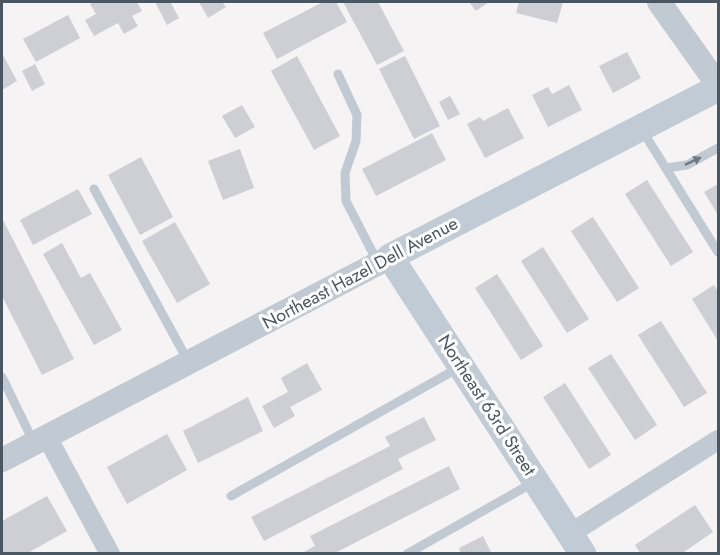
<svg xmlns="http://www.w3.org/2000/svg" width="720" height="555" viewBox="0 0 720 555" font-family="Jost,sans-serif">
  <rect width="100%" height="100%" fill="#f5f3f3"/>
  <g fill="#cdcfd5">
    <path d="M94,2H137L142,11L132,16L138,26L124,34L118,23L94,36L85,20L96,14L90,4Z"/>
    <path d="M155,2H173L171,3L179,18L167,25Z"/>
    <path d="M199,2H222L226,7L208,18Z"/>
    <path d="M323,2H336L347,22L277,59L263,33Z"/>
    <path d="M343,2H378L404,51L377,65Z"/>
    <path d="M469,2H489L476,11Z"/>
    <path d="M519,2H563L557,23L516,13Z"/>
    <path d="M68,15L80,38L36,62L23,39Z"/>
    <path d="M627,52L641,78L613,93L599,66Z"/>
    <path d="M2,53L17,81L2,90Z"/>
    <path d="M297,56L340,136L314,150L271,71Z"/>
    <path d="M405,56L440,126L414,139L379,69Z"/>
    <path d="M35,64L45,84L32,91L22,71Z"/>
    <path d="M569,85L582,110L548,127L532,95L548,87L552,94Z"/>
    <path d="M450,96L460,114L448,120L439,102Z"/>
    <path d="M242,105L255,127L235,138L222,116Z"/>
    <path d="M508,108L524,138L485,158L467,124L480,117L483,121Z"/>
    <path d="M432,133L446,160L376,196L362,169Z"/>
    <path d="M240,149L254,188L223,200L208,161Z"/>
    <path d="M141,157L173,217L140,235L108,175Z"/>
    <path d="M647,180L693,252L671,266L625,194Z"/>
    <path d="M718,184V215L704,192Z"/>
    <path d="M78,189L92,214L33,245L20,220Z"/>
    <path d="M593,217L639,288L617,302L571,231Z"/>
    <path d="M2,218L74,359L42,375L2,296Z"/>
    <path d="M175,222L210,284L177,303L142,241Z"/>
    <path d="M62,243L81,278L90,273L122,330L94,345L43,254Z"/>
    <path d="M543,247L589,319L567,333L521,261Z"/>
    <path d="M497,274L543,346L521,360L475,288Z"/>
    <path d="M714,285L718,292V341L692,299Z"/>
    <path d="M661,321L707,393L684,407L638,335Z"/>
    <path d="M611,354L657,425L635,440L588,368Z"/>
    <path d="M307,363L322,390L290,407L295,416L274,428L262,406L288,392L281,378Z"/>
    <path d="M565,383L611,455L589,469L543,397Z"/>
    <path d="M248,397L263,431L198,463L183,431Z"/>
    <path d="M424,417L436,440L398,459L403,469L264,541L251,517L390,446L385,437Z"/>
    <path d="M167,434L187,470L127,504L107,467Z"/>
    <path d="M449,466L460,489L333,554H300L315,546L310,536Z"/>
    <path d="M47,496L67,531L26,554H2V521Z"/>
    <path d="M695,505L713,532L681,554H641L635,545Z"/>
    <path d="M483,536L492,554H461L459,548Z"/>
  </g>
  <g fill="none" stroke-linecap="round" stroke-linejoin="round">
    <g stroke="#c1cad2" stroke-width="9">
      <path d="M338,74L357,115L356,141L345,173L346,201L377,261"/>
      <path d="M642,130L718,252"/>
      <path d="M666,168L687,165L718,148"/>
      <path d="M94,189L188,361"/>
      <path d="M2,377L33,441"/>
      <path d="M231,496L460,367"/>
      <path d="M407,554L534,482"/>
    </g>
    <g stroke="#c1cad2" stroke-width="20">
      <path d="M47,437L110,554"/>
      <path d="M571,533L718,440"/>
    </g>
    <g stroke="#c1cad2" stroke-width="24">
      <path d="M659,2L718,85"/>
      <path d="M2,460L390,257"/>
    </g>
    <path stroke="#c1cbd6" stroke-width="27" d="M583,554L390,257L718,88"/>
  </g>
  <defs><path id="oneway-solid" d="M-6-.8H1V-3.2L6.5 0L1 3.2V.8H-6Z" transform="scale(1.5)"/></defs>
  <use fill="#6e7983" href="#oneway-solid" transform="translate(693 161) rotate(-25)"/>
  <g text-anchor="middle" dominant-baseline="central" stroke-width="6" stroke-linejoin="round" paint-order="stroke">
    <g font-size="18" fill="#4a5661" stroke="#fff">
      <text transform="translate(360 273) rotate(-28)">Northeast Hazel Dell Avenue</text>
      <text transform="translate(487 405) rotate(57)">Northeast 63rd Street</text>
    </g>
  </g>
  <rect width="720" height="555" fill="none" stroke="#4a5661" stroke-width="6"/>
</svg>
